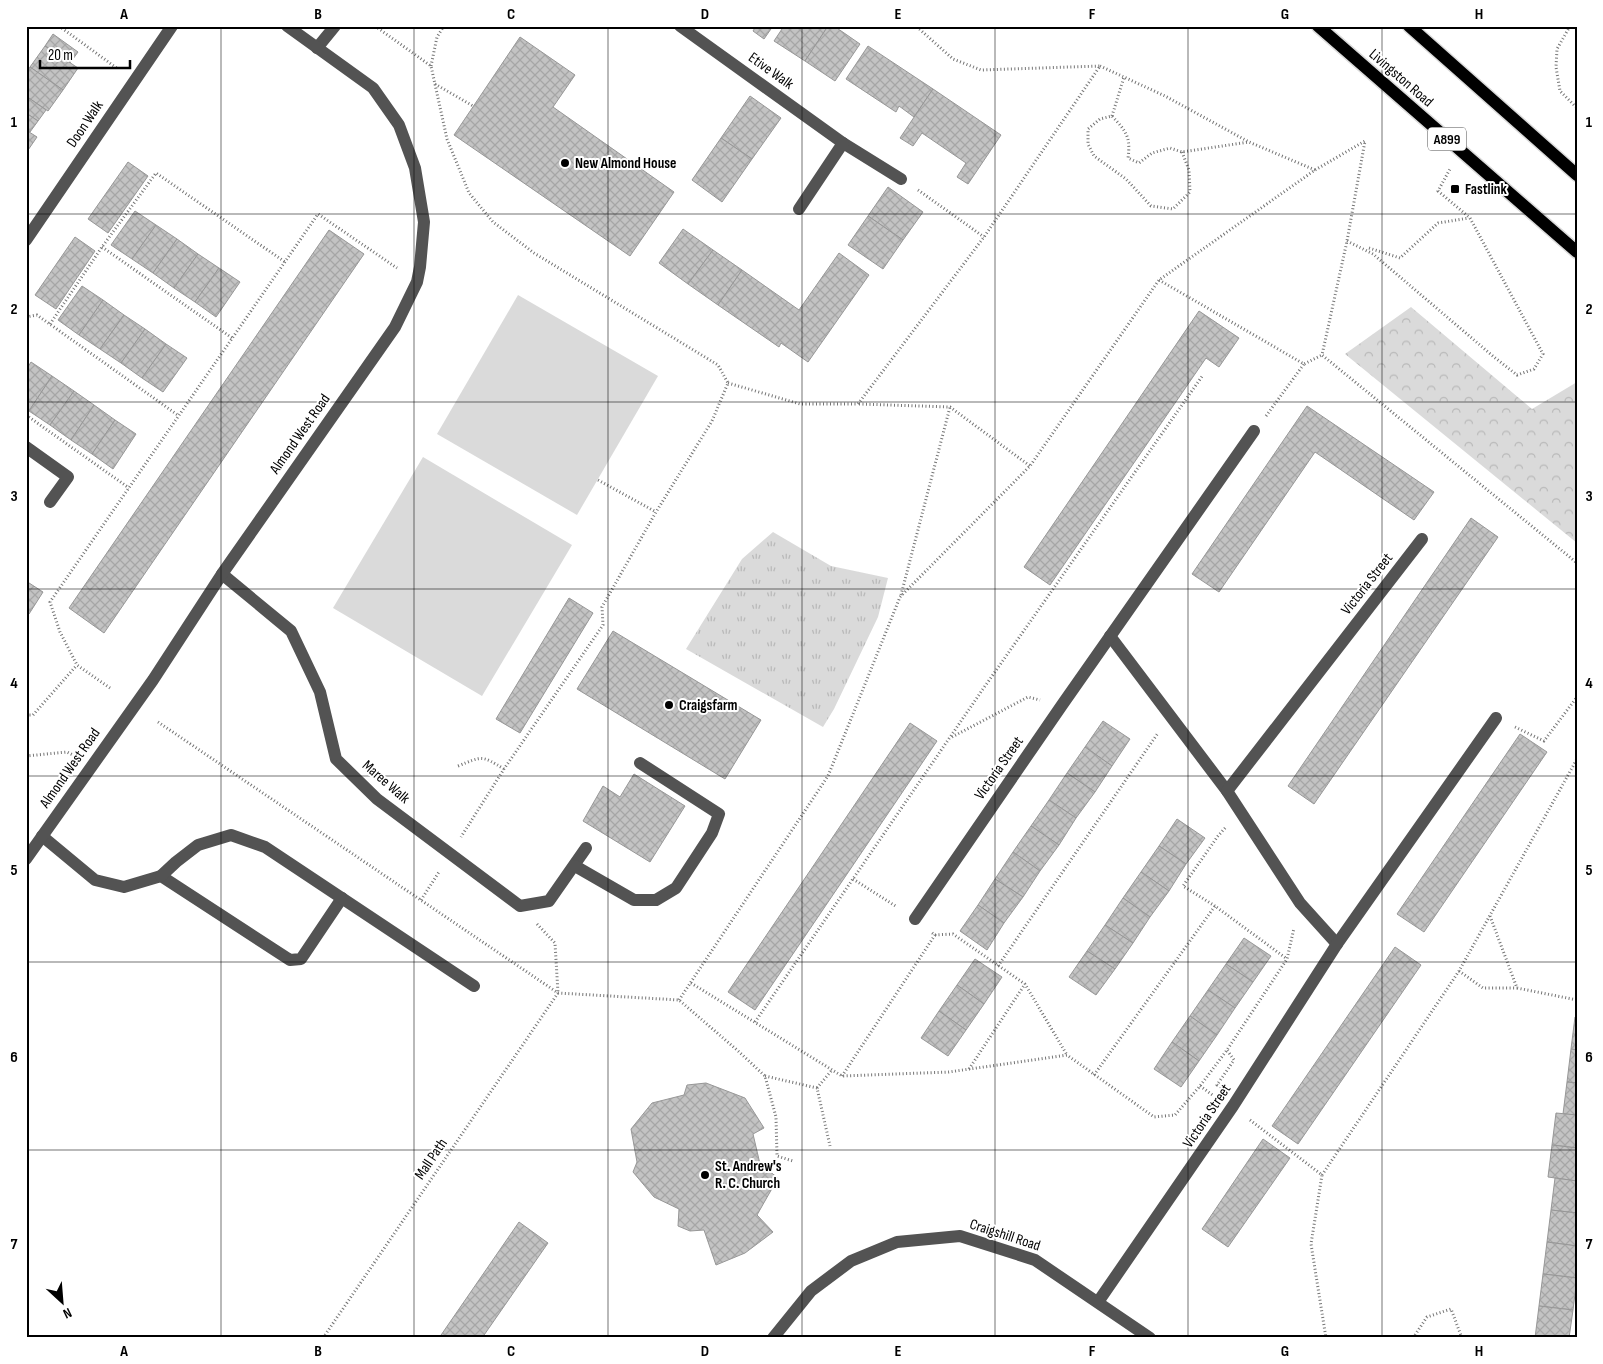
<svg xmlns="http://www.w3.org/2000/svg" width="1603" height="1364" viewBox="0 0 1603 1364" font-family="'Sofia Sans Condensed',sans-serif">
  <defs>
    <pattern id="forest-crowns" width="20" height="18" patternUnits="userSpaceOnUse" patternTransform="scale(1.25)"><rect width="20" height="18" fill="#dadada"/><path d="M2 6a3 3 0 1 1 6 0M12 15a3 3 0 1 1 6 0" fill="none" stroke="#b9b9b9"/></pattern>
    <pattern id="park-tufts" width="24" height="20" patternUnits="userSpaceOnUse" patternTransform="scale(1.25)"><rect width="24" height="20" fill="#dadada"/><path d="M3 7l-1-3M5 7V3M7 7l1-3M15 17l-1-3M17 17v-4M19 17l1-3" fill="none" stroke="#b9b9b9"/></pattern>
    <pattern id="building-cross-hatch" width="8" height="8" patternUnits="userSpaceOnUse" patternTransform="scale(1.25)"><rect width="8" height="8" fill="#c3c3c3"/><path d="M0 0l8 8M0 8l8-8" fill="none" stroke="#a6a6a6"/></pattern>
  </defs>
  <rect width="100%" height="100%" fill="#fff"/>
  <g fill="#dadada">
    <path d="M518,295L658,376L577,515L437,434Z"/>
    <path d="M423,457L572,545L482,696L333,608Z"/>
  </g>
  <path fill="url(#forest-crowns)" d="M1411,307L1532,409L1577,382V543L1345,354Z"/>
  <path fill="url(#park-tufts)" d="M773,532L831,566L888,578L878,617L834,709L823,727L686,649L742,559Z"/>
  <g fill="url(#building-cross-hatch)" stroke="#979797">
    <path d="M756,26H773L764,39L753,31Z"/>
    <path d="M784,26H828L805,61L774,41Z"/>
    <path d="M828,26H834L860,44L835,81L805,61Z"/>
    <path d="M53,34L78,52L70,63L45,46Z"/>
    <path d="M520,37L575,75L553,107L674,192L630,256L454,135Z"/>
    <path d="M45,46L78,68L63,90L30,67Z"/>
    <path d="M868,46L933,89L914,117L899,106L896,112L846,79Z"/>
    <path d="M30,67L63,90L48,111L26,96V73Z"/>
    <path d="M933,89L1001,135L968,184L957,177L966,163L922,133L913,146L900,138Z"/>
    <path d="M26,96L46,110L38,121L26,113Z"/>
    <path d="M750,96L781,118L752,159L721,138Z"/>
    <path d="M26,113L38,121L30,132L26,130Z"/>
    <path d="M26,130L37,137L26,153Z"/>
    <path d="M721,138L752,159L722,202L692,180Z"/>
    <path d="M128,162L148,176L108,233L88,219Z"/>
    <path d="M888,187L923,212L903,240L868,216Z"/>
    <path d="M135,211L156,225L132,259L111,245Z"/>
    <path d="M868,216L903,240L883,269L848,245Z"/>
    <path d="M156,225L177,239L153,273L132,259Z"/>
    <path d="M683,229L713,250L688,284L659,263Z"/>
    <path d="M329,230L364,254L104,633L69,608Z"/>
    <path d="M75,237L95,251L56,309L35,295Z"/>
    <path d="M177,239L198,254L174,288L153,273Z"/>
    <path d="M713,250L742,270L718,305L688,284Z"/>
    <path d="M839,253L869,275L808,362L781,343L779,347L718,305L742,270L799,310Z"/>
    <path d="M198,254L219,268L195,302L174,288Z"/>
    <path d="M219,268L240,282L216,317L195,302Z"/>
    <path d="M82,286L103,300L79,335L58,320Z"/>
    <path d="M103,300L124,315L100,349L79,335Z"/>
    <path d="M1199,311L1239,338L1219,367L1206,358L1050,585L1024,567Z"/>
    <path d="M124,315L145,329L121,363L100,349Z"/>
    <path d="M145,329L166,344L142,378L121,363Z"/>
    <path d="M166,344L187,358L163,392L142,378Z"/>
    <path d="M31,362L52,376L29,411L26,409V370Z"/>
    <path d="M52,376L74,391L50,425L29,411Z"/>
    <path d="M74,391L94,405L71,440L50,425Z"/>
    <path d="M94,405L115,420L92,454L71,440Z"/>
    <path d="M1307,406L1434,492L1414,520L1315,452L1219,592L1192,574Z"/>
    <path d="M115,420L136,434L113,469L92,454Z"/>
    <path d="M1471,518L1498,537L1314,804L1288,786Z"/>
    <path d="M26,581L43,592L29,614L26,612Z"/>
    <path d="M569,598L593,613L520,733L496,719Z"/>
    <path d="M613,631L761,720L725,779L577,689Z"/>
    <path d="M1103,721L1130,739L1112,766L1085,747Z"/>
    <path d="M910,723L937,741L755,1010L728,992Z"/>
    <path d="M1520,734L1547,752L1424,932L1397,914Z"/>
    <path d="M1085,747L1112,766L1095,792L1067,773Z"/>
    <path d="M1067,773L1095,792L1076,818L1049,800Z"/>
    <path d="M634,774L685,806L650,862L583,821L603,786L620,797Z"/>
    <path d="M1049,800L1076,818L1059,845L1031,826Z"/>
    <path d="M1177,819L1205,838L1186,864L1159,846Z"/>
    <path d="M1031,826L1059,845L1040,871L1013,852Z"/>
    <path d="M1159,846L1186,864L1169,891L1141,872Z"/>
    <path d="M1013,852L1040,871L1023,897L995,879Z"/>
    <path d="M1141,872L1169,891L1150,917L1123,898Z"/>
    <path d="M995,879L1023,897L1004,923L978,905Z"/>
    <path d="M1123,898L1150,917L1133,943L1105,925Z"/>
    <path d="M978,905L1004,923L987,950L960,931Z"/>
    <path d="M1105,925L1133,943L1115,969L1087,951Z"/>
    <path d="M1244,938L1271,956L1253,982L1226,964Z"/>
    <path d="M1395,947L1421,965L1298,1144L1272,1126Z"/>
    <path d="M1087,951L1115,969L1096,995L1069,977Z"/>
    <path d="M975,959L1002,977L984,1004L957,985Z"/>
    <path d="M1226,964L1253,982L1235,1008L1208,990Z"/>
    <path d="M957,985L984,1004L966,1030L939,1011Z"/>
    <path d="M1208,990L1235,1008L1217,1035L1190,1016Z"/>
    <path d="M939,1011L966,1030L948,1056L921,1038Z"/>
    <path d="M1190,1016L1217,1035L1199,1061L1172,1042Z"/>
    <path d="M1575,1017L1577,1018V1050L1571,1049Z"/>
    <path d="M1172,1042L1199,1061L1181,1087L1154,1069Z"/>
    <path d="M1571,1049L1577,1050V1083L1567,1082Z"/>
    <path d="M1567,1082L1577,1083V1115L1563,1114Z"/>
    <path d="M706,1083L745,1098L764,1128L753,1134L760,1164L778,1178L757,1215L773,1232L745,1253L716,1265L704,1230L690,1231L678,1226L679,1209L654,1197L633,1172L637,1162L631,1129L652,1103L684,1095L687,1085Z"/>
    <path d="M1556,1113L1577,1115V1148L1552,1145Z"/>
    <path d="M1263,1139L1290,1158L1228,1247L1202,1229Z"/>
    <path d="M1552,1145L1577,1148V1181L1548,1177Z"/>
    <path d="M1555,1178L1577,1181V1213L1551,1210Z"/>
    <path d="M1551,1210L1577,1213V1246L1547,1242Z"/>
    <path d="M519,1222L548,1243L482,1338H439Z"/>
    <path d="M1547,1242L1577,1246V1278L1543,1274Z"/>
    <path d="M1543,1274L1577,1278L1573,1310L1539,1306Z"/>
    <path d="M1539,1306L1573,1310L1569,1338H1535Z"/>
  </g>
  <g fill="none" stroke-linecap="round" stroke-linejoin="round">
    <g stroke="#dbdbdb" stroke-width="15">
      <g id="major">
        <path d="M1318,26L1577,252"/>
        <path d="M1409,26L1577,175"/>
      </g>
    </g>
    <g stroke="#757575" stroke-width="3" stroke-dasharray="1 2.5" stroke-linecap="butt">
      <path d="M59,26L118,69"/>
      <path d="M375,26L431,66L447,139L469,193L493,222L534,253L718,365L728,383L712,421L656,512L602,607L603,625L504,769L461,837"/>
      <path d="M1570,26L1557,49L1556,67L1560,91L1577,108"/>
      <path d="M431,66L437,37L444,26"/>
      <path d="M1100,66L1165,96L1249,142L1315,170"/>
      <path d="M435,84L473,106"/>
      <path d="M1112,116L1124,77"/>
      <path d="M1182,152L1189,170L1190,192L1173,209L1151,206L1126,179L1094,156L1088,144V129L1100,119L1112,116C1126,131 1131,137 1128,158L1139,163L1152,153L1170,148L1182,152L1249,142"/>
      <path d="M918,190L984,237"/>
      <path d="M1347,241L1373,254L1494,357L1517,375L1534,369L1543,354L1470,218L1438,191L1450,169"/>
      <path d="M102,247L232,338"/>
      <path d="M1369,248L1400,258L1438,223L1469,218"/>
      <path d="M1159,280L1304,364L1322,355"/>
      <path d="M26,317L37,315L179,416"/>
      <path d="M50,324L102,247L156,173L285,262"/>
      <path d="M728,383L800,404H858L984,237L1100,66L981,70L953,59L916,26"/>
      <path d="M859,404L950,407L1030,466"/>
      <path d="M26,415L129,488"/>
      <path d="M1266,416L1304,364"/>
      <path d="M598,480L656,512"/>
      <path d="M901,595L950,407"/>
      <path d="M110,688L77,665L60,632L50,602L318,214L397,268"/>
      <path d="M26,715H33L77,665"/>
      <path d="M158,722L558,993L679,1000L737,1050L765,1076L776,1117L777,1156L793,1161"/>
      <path d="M1515,727L1544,741L1577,697"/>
      <path d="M952,737L1028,697L1040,700"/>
      <path d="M26,756L67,752L73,755"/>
      <path d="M458,766C483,756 481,755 504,769"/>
      <path d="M853,879L897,907"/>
      <path d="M421,900L439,872"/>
      <path d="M1215,906L1183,886L1218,836L1226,827"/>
      <path d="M1490,916L1517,988L1577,1000"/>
      <path d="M537,924L555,943L558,993"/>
      <path d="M935,935L953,934L1025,984L1067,1055"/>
      <path d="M998,966L1158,733"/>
      <path d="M1459,971L1483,988H1517"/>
      <path d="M691,983L842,1076L949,1072L1067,1055L1154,1117L1175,1115L1200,1086L1227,1050L1287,959L1294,928"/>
      <path d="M679,1000L828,776L900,597L1030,466L1159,280L1315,170L1365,141L1347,241L1322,355L1577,563"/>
      <path d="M755,1022L983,689L1203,375"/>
      <path d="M969,1069L1025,984"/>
      <path d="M1094,1075L1215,906L1287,959"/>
      <path d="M765,1076L817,1088L830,1146"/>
      <path d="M842,1076L935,935L931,932"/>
      <path d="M1200,1086L1214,1096"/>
      <path d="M1221,1087L1217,1085L1234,1060L1227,1050"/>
      <path d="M817,1088L832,1070"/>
      <path d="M1250,1120L1322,1175L1311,1244L1326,1338"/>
      <path d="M1322,1175L1459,971L1577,759"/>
      <path d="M323,1338L558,993"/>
      <path d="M1413,1338L1427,1317L1451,1309L1462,1338"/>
    </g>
    <g stroke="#535353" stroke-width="12">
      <path d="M680,26L843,143L901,179"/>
      <path d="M317,48L335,26"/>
      <path d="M799,209L843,143"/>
      <path d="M26,240L172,26"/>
      <path d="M26,447L68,477L50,502"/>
      <path d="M222,574L291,631L320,692L336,759L377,799L520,906L549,901L586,848"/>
      <path d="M1110,636L1227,791L1300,903L1337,944"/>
      <path d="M1227,791L1422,539"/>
      <path d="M42,836L95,880L124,887L161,876L290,960L301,959L342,898"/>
      <path d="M26,859L153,680L222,574L395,327L417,282L420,267L424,222L415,168L399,125L373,88L287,26"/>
      <path d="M575,866L634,900H656L676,888L712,833L719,814L640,763"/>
      <path d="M161,876L176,862L198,845L231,835L265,847L474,986"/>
      <path d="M915,919L1062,705L1254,431"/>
      <path d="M1098,1302L1233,1106L1337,944L1496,718"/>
      <path d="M773,1338L811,1291L851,1261L897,1242L960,1236L1035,1260L1150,1338"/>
    </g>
    <use href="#major" stroke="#000" stroke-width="12"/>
  </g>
  <path fill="none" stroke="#000" stroke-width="1" stroke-opacity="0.55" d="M221,26V1338M414,26V1338M608,26V1338M802,26V1338M995,26V1338M1188,26V1338M1382,26V1338M26,214H1577M26,402H1577M26,589H1577M26,776H1577M26,962H1577M26,1150H1577"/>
  <g fill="#000" stroke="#fff" stroke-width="2">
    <circle cx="565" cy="163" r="5"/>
    <rect x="1450" y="184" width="10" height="10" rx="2.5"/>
    <circle cx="669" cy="705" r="5"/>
    <circle cx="705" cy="1175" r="5"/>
  </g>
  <g text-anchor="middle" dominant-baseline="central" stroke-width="4" stroke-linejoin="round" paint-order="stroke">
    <rect fill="#fff" stroke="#4c4c4c" stroke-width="1" x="1428" y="127.5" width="38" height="23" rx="4"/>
    <g font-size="14" font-weight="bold" fill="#000">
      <text x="1447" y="139">A899</text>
    </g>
    <g font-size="15" fill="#000" stroke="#fff">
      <text transform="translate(771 71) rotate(36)">Etive Walk</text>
      <text transform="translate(1401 78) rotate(41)">Livingston Road</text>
      <text transform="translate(85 124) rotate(-56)">Doon Walk</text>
      <text transform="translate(300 434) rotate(-55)">Almond West Road</text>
      <text transform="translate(1367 584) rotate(-52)">Victoria Street</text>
      <text transform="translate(70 768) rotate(-55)">Almond West Road</text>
      <text transform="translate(999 768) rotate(-55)">Victoria Street</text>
      <text transform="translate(386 782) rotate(41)">Maree Walk</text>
      <text transform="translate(1207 1116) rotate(-56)">Victoria Street</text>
      <text transform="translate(431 1159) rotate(-56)">Mall Path</text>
      <text transform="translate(1005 1235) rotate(18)">Craigshill Road</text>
    </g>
    <g font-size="15" font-weight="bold" fill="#000" stroke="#fff" text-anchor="start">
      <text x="575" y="163">New Almond House</text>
      <text x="1465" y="189">Fastlink</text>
      <text x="679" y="705">Craigsfarm</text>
      <text x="715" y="1166">St. Andrew's<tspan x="715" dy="17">R. C. Church</tspan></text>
    </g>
  </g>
  <rect width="1603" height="1364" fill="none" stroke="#ffffff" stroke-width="55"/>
  <g transform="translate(62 1302) rotate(154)" stroke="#ffffff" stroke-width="4" paint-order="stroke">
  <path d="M0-4L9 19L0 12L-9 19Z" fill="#000000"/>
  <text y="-8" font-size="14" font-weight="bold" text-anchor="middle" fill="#000000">N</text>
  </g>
  <path d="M40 60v8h90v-8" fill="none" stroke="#000000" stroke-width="2.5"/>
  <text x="48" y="60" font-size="15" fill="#000000" stroke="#ffffff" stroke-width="4" paint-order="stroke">20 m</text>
  <rect x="28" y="28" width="1548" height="1308" fill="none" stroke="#000" stroke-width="2"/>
  <g font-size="16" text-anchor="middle" font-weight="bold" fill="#000">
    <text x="124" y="19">A</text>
    <text x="318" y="19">B</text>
    <text x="511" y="19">C</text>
    <text x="705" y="19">D</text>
    <text x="898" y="19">E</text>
    <text x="1092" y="19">F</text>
    <text x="1285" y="19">G</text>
    <text x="1479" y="19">H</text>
    <text x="14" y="127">1</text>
    <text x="1589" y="127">1</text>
    <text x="14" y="314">2</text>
    <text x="1589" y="314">2</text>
    <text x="14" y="501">3</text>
    <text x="1589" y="501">3</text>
    <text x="14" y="688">4</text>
    <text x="1589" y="688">4</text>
    <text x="14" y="875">5</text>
    <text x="1589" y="875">5</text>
    <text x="14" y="1062">6</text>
    <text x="1589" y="1062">6</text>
    <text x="14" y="1249">7</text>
    <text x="1589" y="1249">7</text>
    <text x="124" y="1356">A</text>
    <text x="318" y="1356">B</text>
    <text x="511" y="1356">C</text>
    <text x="705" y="1356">D</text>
    <text x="898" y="1356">E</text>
    <text x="1092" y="1356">F</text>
    <text x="1285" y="1356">G</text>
    <text x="1479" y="1356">H</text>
  </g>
</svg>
